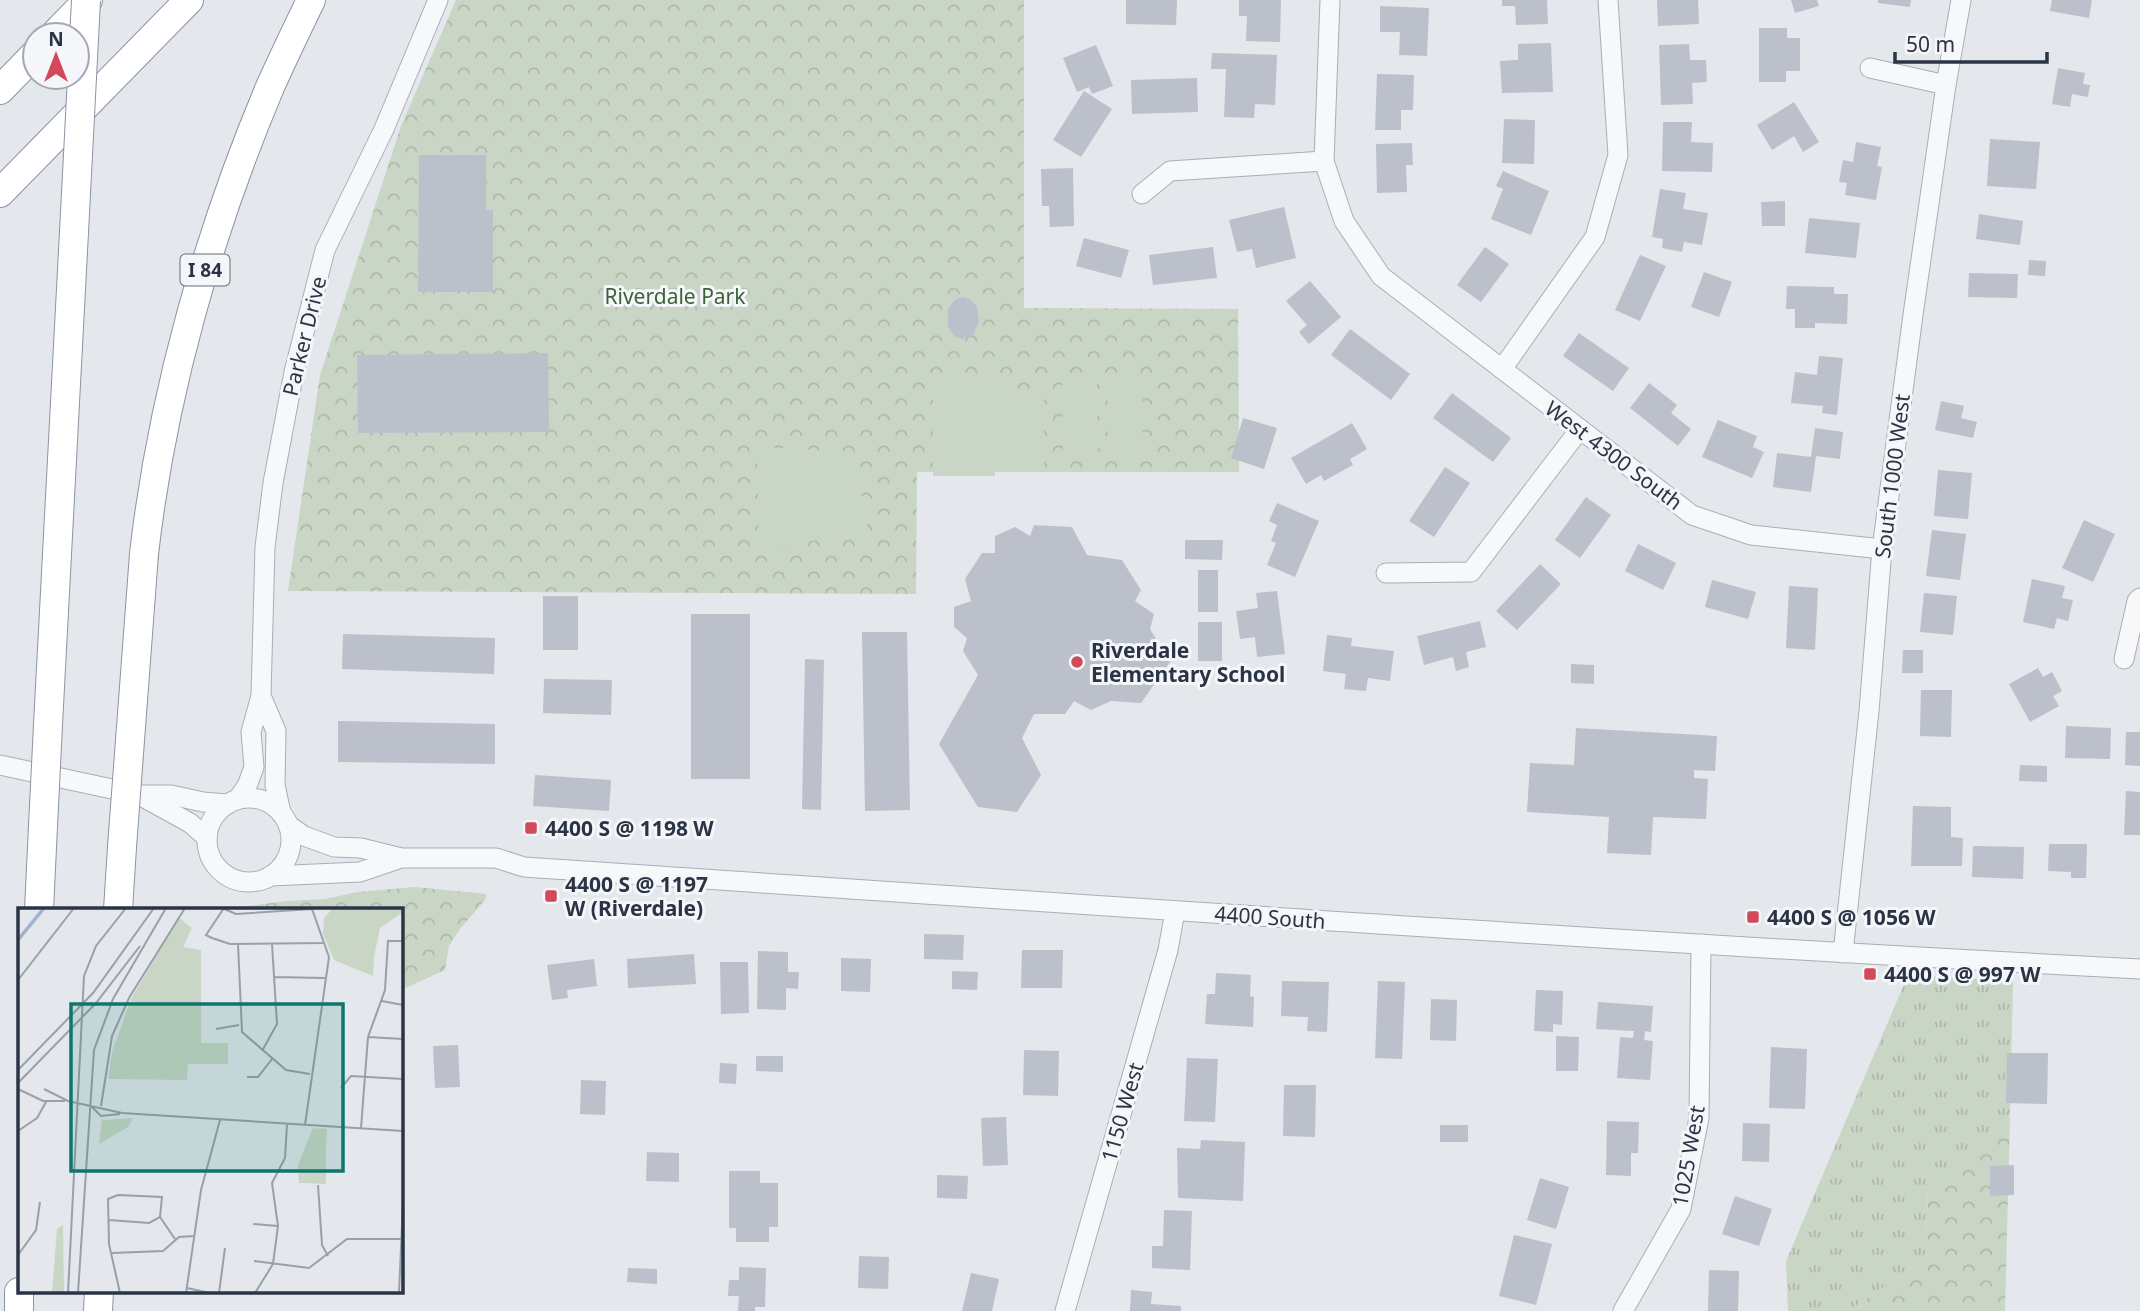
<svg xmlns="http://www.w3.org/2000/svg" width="2140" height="1311" viewBox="0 0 2140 1311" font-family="'Noto Sans',sans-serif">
  <defs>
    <pattern id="grass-tufts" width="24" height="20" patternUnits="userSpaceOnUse" patternTransform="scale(1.75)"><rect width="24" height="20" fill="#c9d6c5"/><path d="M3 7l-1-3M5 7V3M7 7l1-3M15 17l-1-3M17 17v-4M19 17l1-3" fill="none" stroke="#adb8ab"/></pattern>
    <pattern id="forest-crowns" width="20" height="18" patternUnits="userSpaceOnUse" patternTransform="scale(1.75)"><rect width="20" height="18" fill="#c9d6c5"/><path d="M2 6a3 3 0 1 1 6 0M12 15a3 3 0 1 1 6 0" fill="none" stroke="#adb8ab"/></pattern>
  </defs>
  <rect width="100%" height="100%" fill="#e4e7ec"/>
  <path fill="url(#grass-tufts)" d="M1908,975L2013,981L2010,1115L1928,1191L1925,1260L1848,1311H1788L1786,1261Z"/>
  <g fill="url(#forest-crowns)">
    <path d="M456,0H1024V308L1238,309L1239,472H917L916,594L288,591L320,375L401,126Z"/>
    <path d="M414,887L487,894L485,900L460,929L449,946L445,970L401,990V910H241V907L287,901L325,899L358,892Z"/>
    <path d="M2010,1115L2005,1311H1848L1925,1260L1928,1191Z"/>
  </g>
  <g fill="#c9d6c5">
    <rect x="933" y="380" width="62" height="96"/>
    <path d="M1107,380H1142L1143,453H1108Z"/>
    <path d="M1062,381H1097L1098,454H1063Z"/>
    <rect x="997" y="389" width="47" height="82"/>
    <path d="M757,447L855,452L868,532L759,549Z"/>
  </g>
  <g fill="#bbc0ca">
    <path d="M1126,0H1177L1176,25L1126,24Z"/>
    <path d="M1239,0H1281L1280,42L1246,41L1247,16H1239Z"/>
    <path d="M1502,0H1547L1548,24L1516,25L1515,6H1502Z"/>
    <path d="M1657,0H1698L1699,24L1658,26Z"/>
    <path d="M1791,0H1817L1819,6L1795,13Z"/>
    <path d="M1878,0H1911L1910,7L1878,3Z"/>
    <path d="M2052,0H2092L2089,18L2050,11Z"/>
    <path d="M1380,6L1429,8L1427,56L1399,55L1400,32H1380Z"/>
    <path d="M1759,28H1787V38H1800V71H1786V82H1759Z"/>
    <path d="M1551,43L1553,92L1502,93L1500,61L1518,60V44Z"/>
    <path d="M1689,44L1690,60H1706L1707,82L1692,83L1693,104L1661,105L1659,45Z"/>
    <path d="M1096,45L1113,86L1092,94L1089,87L1077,92L1063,58Z"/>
    <path d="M1212,53L1277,55L1275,105L1255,104L1254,118L1224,117L1226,69H1211Z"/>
    <path d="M2058,68L2085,73L2083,84L2090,85L2088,97L2072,94L2070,107L2052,104Z"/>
    <path d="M1377,74L1414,75L1413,110H1401V130H1375Z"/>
    <path d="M1197,78L1198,112L1132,114L1131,80Z"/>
    <path d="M1084,91L1112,109L1081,157L1053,140Z"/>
    <path d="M1794,102L1819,142L1803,152L1794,136L1772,150L1757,125Z"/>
    <path d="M1504,119L1535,120L1534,164L1502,163Z"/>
    <path d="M1663,122H1692L1691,142L1713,143L1712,172L1662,171Z"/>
    <path d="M1990,139L2040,142L2036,189L1987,186Z"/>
    <path d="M1856,142L1881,147L1877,166L1882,167L1876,200L1845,195L1847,183L1839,182L1843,160L1853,162Z"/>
    <path d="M1412,143L1413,165H1406L1407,192L1377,193L1376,144Z"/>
    <path d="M419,155H486V210H493V292H418Z"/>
    <path d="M1073,168L1074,226L1050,227L1049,206H1042L1041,169Z"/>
    <path d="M1503,171L1549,191L1531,235L1491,219L1503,189L1496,186Z"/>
    <path d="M1660,189L1686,193L1683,209L1708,213L1702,245L1684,242L1682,252L1662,248L1663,239L1652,237Z"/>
    <path d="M1785,201V226H1762L1761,202Z"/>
    <path d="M1284,207L1296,258L1256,268L1252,249L1237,252L1229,220Z"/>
    <path d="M1979,214L2023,221L2020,245L1976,239Z"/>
    <path d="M1809,218L1860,223L1856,258L1805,253Z"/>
    <path d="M1084,238L1129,250L1121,278L1076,266Z"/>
    <path d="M1213,247L1217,278L1153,285L1149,255Z"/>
    <path d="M1485,247L1509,264L1481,302L1457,285Z"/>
    <path d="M1640,255L1666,266L1640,321L1615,310Z"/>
    <path d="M2029,260L2046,261L2045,276L2028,275Z"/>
    <path d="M1704,272L1732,282L1719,317L1691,307Z"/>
    <path d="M1969,273L2018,274L2017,298L1968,297Z"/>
    <path d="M1310,281L1341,317L1309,344L1299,332L1307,325L1286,301Z"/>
    <path d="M1787,286L1834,287V294H1848L1847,324L1815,323V328H1795V309H1786Z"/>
    <path d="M963,297L971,300L977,308L979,321L973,335L962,339L954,336L948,326V309L955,300Z"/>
    <path d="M1350,329L1410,374L1391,400L1331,355Z"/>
    <path d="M1579,333L1629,368L1613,391L1563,356Z"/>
    <path d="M548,353L549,432L358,433L357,355Z"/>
    <path d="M1819,356L1843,358L1837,415L1822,413L1823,406L1791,403L1795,372L1817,375Z"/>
    <path d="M1649,383L1677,405L1671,413L1691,429L1678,446L1630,408Z"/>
    <path d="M1452,393L1511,438L1493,462L1433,418Z"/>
    <path d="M1941,401L1964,406L1961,418L1977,422L1973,438L1935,430Z"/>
    <path d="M1243,418L1277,428L1264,469L1231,458Z"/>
    <path d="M1718,420L1757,436L1753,447L1764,452L1752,478L1702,457Z"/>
    <path d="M1352,423L1367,449L1350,459L1353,465L1324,481L1321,475L1306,484L1291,458Z"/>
    <path d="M1815,428L1843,432L1840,459L1816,456L1811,492L1773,487L1777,453L1811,457Z"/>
    <path d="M1445,467L1470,483L1434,537L1409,521Z"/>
    <path d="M1938,470L1972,473L1968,519L1934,516Z"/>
    <path d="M1586,497L1611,515L1580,558L1555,540Z"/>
    <path d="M1277,503L1319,521L1295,577L1267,565L1276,543L1271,541L1277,525L1269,521Z"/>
    <path d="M2084,520L2115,534L2093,582L2062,568Z"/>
    <path d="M1034,525L1072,527L1087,555L1122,560L1141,590L1135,601L1154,614L1150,629L1170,662L1141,703L1111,701L1091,710L1074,701L1065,714H1034L1022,738L1041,775L1017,812L978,807L939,744L978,675L963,651L967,638L954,627V607L971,601L965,579L982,553H995V536L1015,527L1030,536Z"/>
    <path d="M1932,530L1966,534L1960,580L1926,576Z"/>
    <path d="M1185,540H1223L1222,560L1185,559Z"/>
    <path d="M1638,544L1676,563L1663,590L1625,571Z"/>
    <path d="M1540,564L1561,584L1517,630L1496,611Z"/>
    <rect x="1198" y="570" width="20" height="42"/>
    <path d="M2032,579L2065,586L2062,598L2073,600L2068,621L2057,618L2054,629L2023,622Z"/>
    <path d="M1712,580L1756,592L1748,619L1705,607Z"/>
    <path d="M1789,586L1818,588L1815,650L1786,648Z"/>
    <path d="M1277,591L1285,654L1257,657L1255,637L1240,639L1236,611L1258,608L1256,593Z"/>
    <path d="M1924,593L1957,596L1953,635L1920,632Z"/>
    <rect x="543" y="596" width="35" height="54"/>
    <rect x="691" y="614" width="59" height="165"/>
    <path d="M1480,621L1486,647L1466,652L1469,667L1456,671L1453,657L1424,665L1417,636Z"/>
    <rect x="1198" y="622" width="24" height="39"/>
    <path d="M862,632H907L910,810L865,811Z"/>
    <path d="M343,634L495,638L494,674L342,669Z"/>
    <path d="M1327,635L1352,638L1351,646L1394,651L1390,681L1368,678L1366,691L1344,689L1346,674L1323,671Z"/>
    <path d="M1903,650H1923V673H1902Z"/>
    <path d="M805,659L824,660L821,810L802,809Z"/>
    <path d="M1571,664L1594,665V684L1571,683Z"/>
    <path d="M2038,668L2043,677L2052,672L2062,691L2053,696L2059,706L2030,722L2009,684Z"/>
    <path d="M544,679L612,680L611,715L543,713Z"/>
    <path d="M1921,690H1952L1951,737L1920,736Z"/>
    <path d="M338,721L495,724V764L338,762Z"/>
    <path d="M2066,726L2111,728L2110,759L2065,758Z"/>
    <path d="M1576,728L1717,736L1715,771L1694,770V778L1708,779L1706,819L1653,817L1651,855L1607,853L1609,817L1527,812L1530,763L1574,765Z"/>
    <path d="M2126,732H2140V766L2125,765Z"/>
    <path d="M2020,765L2047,766V782L2019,781Z"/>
    <path d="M535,775L611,780L609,811L533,806Z"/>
    <path d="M2126,791L2140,792V835H2124Z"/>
    <path d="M1913,806L1951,807V837L1963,838L1962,866H1911Z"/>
    <path d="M2049,844H2087L2086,878H2071V872L2048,871Z"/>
    <path d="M1973,846L2024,847L2023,879L1972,877Z"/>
    <path d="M924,934L964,935L963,960L924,959Z"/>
    <path d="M1022,950H1063L1062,988H1021Z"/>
    <path d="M758,951L788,952V972H799L798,989L786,988V1010L757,1009Z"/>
    <path d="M694,954L696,984L628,988L627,959Z"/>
    <path d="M841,958L871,959L870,992L841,991Z"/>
    <path d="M594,959L597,986L567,990L568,998L552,1000L547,965Z"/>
    <path d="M720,962H748L749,1013L721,1014Z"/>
    <path d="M952,971L978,972L977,990L952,989Z"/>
    <path d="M1216,973L1251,975L1250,996L1254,997L1253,1027L1205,1024L1207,994H1215Z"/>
    <path d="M1282,981L1329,982L1327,1032L1307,1031L1308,1017L1281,1016Z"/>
    <path d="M1378,981L1405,982L1402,1059L1375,1058Z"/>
    <path d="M1536,990L1563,991L1562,1025L1553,1024V1032L1534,1031Z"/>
    <path d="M1431,999L1457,1000L1456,1041L1430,1040Z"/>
    <path d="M1598,1002L1653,1006L1651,1032L1645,1031L1644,1040L1653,1041L1650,1080L1617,1078L1620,1037L1633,1038L1634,1031L1596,1029Z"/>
    <path d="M1556,1036L1579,1037L1578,1071H1556Z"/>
    <path d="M458,1045L460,1087L435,1088L433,1046Z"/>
    <path d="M1771,1047L1807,1049L1805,1109L1769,1108Z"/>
    <path d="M1024,1050L1059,1051L1058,1096L1023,1095Z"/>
    <path d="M2007,1053H2048L2047,1104L2006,1103Z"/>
    <path d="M756,1056H783V1072L756,1071Z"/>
    <path d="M1187,1058L1218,1059L1215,1122L1184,1121Z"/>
    <path d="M720,1063L737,1064L736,1084L719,1083Z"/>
    <path d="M581,1080L606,1081L605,1115L580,1114Z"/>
    <path d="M1284,1085H1316L1315,1137L1283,1136Z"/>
    <path d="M1006,1117L1008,1165L983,1166L981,1118Z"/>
    <path d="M1607,1121L1639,1122L1638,1153H1631V1176L1606,1175Z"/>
    <path d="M1743,1123L1770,1124L1769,1162L1742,1161Z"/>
    <rect x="1440" y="1125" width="28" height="17"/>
    <path d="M1201,1140L1245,1142L1243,1201L1178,1198L1177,1148L1200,1149Z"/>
    <path d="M647,1152L679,1153V1182L646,1181Z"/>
    <path d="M2014,1165V1195L1990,1196V1166Z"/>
    <path d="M729,1171H760V1183H778V1227H769V1242H736V1228H729Z"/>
    <path d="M937,1175L968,1176L967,1199L937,1198Z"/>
    <path d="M1540,1178L1569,1187L1556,1229L1527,1220Z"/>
    <path d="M1735,1196L1772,1209L1759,1246L1722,1234Z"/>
    <path d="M1164,1210L1192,1211L1190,1270L1152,1268V1246H1163Z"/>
    <path d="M1514,1235L1552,1244L1536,1305L1499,1296Z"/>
    <path d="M859,1256L889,1257L888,1289L858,1288Z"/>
    <path d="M739,1267L766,1268L765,1307H755V1311H738L739,1296H728L729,1280H739Z"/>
    <path d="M628,1268L657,1269V1284L627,1282Z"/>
    <path d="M1709,1270L1739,1271L1738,1311H1708Z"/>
    <path d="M971,1273L999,1279L992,1311H962Z"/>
    <path d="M1131,1290L1152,1292L1151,1304L1181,1306V1311H1130Z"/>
  </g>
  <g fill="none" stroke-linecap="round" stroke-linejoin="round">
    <g stroke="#a9aeb7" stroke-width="21">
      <g id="minor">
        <path d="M1330,0L1324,161L1344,221L1381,276L1692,515L1751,535L1882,549"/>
        <path d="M1870,68L1946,85"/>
        <path d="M1142,194L1170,171L1324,161"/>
        <path d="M1502,369L1595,237L1618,155L1608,0"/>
        <path d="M1386,573L1471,572L1580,429"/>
        <path d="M2124,659L2137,601L2140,598"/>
        <path d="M261,696L276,731L275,785L281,813"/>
        <path d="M0,765L140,795H171L203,802L228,804"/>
        <path d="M141,796L190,823L207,838"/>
        <circle cx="249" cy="840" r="42"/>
        <path d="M237,800L247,786L254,767L251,732L261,696L265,547L273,483L294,372L325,250L384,129L438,0"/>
        <path d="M288,825L304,836L334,847L361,848L401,858H496L524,867C1063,903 1601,941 2140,969"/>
        <path d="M270,876L360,872L401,858"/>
        <path d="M1843,953L1869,711L1882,549L1913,315L1946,85L1961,0"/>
        <path d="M1065,1311L1168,950L1175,911"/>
        <path d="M1623,1311L1681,1209L1699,1118L1701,944"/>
      </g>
    </g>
    <g stroke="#8b94a3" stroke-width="30">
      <g id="highway">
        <path d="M54,35L88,0"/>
        <path d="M0,90L35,54"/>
        <path d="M0,193L189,0"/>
        <path d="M144,554C162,396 208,234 270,87C283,58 297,29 311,0"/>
        <path d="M48,725L74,232"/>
        <path d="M39,910L43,826"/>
        <path d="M118,910L122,847"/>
        <path d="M19,1311V1292"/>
        <path d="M98,1311L99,1292"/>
      </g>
    </g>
    <use href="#minor" stroke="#f7f8fa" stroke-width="19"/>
    <use href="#highway" stroke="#fff" stroke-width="28"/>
    <g stroke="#8b94a3" stroke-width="30" stroke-linecap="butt">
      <g id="highway-bridge">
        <path d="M74,232L86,0"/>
        <path d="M43,826L48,725"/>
        <path d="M122,847L144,554"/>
      </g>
    </g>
    <use href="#highway-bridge" stroke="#fff" stroke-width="28"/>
  </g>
  <g fill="#d1495b" stroke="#f4f6f9" stroke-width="2.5">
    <circle cx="1077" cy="662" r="7"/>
    <rect x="524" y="821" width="14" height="14" rx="3.5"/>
    <rect x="544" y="889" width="14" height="14" rx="3.5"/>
    <rect x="1746" y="910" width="14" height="14" rx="3.5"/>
    <rect x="1863" y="967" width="14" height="14" rx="3.5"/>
  </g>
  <g text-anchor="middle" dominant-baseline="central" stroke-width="6" stroke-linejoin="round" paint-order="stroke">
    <rect fill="#f4f6f9" stroke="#676e7b" stroke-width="2" x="180.5" y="254.5" width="49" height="31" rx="5"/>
    <g font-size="19" font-weight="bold" fill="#2b3445">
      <text x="205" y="270">I 84</text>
    </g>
    <g font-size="21" fill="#3f6138" stroke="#f4f6f9">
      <text x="675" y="296">Riverdale Park</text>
    </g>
    <g font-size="21" fill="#2b3445" stroke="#f4f6f9">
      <text transform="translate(304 336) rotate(-76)">Parker Drive</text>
      <text transform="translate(1614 455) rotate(37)">West 4300 South</text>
      <text transform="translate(1892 476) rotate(-83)">South 1000 West</text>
      <text transform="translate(1270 917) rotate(4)">4400 South</text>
      <text transform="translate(1122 1112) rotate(-74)">1150 West</text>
      <text transform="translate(1688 1156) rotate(-80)">1025 West</text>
    </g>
    <g font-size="21" font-weight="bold" fill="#2b3445" stroke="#f4f6f9" text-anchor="start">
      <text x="1091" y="650">Riverdale<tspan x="1091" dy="24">Elementary School</tspan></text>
      <text x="545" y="828">4400 S @ 1198 W</text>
      <text x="565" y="884">4400 S @ 1197<tspan x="565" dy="24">W (Riverdale)</tspan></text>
      <text x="1767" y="917">4400 S @ 1056 W</text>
      <text x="1884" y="974">4400 S @ 997 W</text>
    </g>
  </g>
  <g transform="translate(18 908)">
    <rect width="385" height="385" fill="#e4e7ec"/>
    <path d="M321,0H385V4L362,20L356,49L343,54L324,47L312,28ZM295,220L309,221L308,238L298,248V256L284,265L286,275H281L280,257Z" fill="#c9d6c5"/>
    <path d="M315,0H321L312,28L324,47L343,54L356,49L355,68L316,52L305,26L306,10ZM161,10L174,20L165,39L183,42V135H210V156H170L169,172L90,171L94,144L113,91ZM115,210L110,219L81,236L84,212ZM308,238V276L286,275L284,265L298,256V248ZM45,317L46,385H34L39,321Z" fill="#c9d6c5"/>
    <path fill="none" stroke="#9fb4cc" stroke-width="3.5" d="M0,32L26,0"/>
    <path fill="none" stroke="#9a9fa9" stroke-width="2" d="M204,0L218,6L294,1L311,49L287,217M206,0L188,27L194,30L212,36L305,35M220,36L224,124L268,162L292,166M256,69L307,70M0,72L56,0M364,93L385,97M198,121L221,117M350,129L385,131M244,143L259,116L254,36M0,162L75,85L136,0M229,169H240L254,151M0,175L78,95L122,38M323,180L333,168L385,171M0,181L25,193H47M26,181L50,193L104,205L385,223M73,198L83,208L102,206M83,198L94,128L111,90L167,0M343,220L350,129L367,82L370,33H385M0,223L19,210L28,194M300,277L304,337L310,348M91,312L131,315L142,309M235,316L260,318M94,345L145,343L161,329L176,328M0,347L18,322L22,294M236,353L291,360L329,331H384M169,380L192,385M50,385L66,68L78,38L108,0M60,385L76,142L95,91L148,0M102,385L91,336L90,291L100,287L144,289L142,309L157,331M168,385L183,282L202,212M201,385L207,340M237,385L255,356L260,318L254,275L267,250L269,216M381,385L385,295"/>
    <path fill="#0f766e" fill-opacity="0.15" stroke="#0f766e" stroke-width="3.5" d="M53,96H325V263H53Z"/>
    <rect width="385" height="385" fill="none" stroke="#2b3445" stroke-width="3.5"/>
  </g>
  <g transform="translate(56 56)"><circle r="33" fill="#f4f6f9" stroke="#a4a8b1" stroke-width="2"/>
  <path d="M0-5L12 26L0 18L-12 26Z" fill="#d1495b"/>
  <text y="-10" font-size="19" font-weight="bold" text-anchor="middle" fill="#2b3445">N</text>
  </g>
  <path d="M1895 52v10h152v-10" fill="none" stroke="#2b3445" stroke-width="3.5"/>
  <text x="1906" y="52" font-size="21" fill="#2b3445" stroke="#f4f6f9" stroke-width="5" paint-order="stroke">50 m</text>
</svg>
